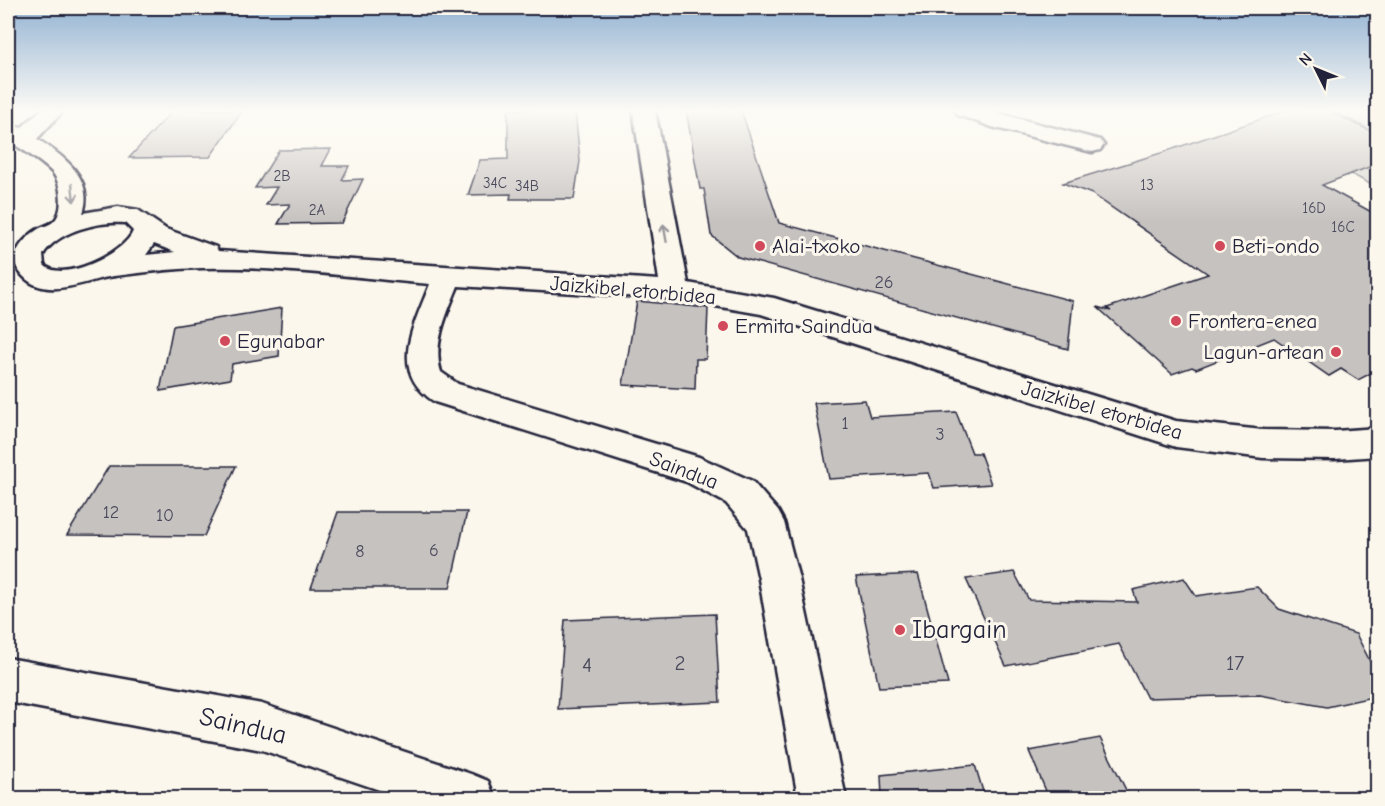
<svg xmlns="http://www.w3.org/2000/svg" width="1385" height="806" viewBox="0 0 1385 806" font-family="'Comic Neue',sans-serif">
  <rect width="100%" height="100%" fill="#fbf7ec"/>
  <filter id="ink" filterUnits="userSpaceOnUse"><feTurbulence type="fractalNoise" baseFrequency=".0167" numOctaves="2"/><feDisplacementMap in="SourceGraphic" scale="12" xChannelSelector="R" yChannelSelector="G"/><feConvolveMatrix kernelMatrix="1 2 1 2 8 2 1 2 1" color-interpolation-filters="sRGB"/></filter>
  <g filter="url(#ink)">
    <g fill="#dbd8d3" stroke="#7e7d87" stroke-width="1.5">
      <path d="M1332,110H1377V133Z"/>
      <path d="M1377,161V188L1346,171Z"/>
    </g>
    <g fill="#c6c2c0" stroke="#22223b" stroke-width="1.5">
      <path d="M173,110H243L210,157L129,158Z"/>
      <path d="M508,110H575L580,161L574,199H510L511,194L468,195L480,160L508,159Z"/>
      <path d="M686,110H741L779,223L1073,301L1068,349L738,257L711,235L704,189H700Z"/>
      <path d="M1288,110H1327L1377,134V164L1322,185L1377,215V370L1358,380L1341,369L1329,376L1274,338L1196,369L1192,367L1172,374L1097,307L1111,311L1107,308L1208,274L1092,194L1063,183L1161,153Z"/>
      <path d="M331,149L322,166H349L342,180L363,179L342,223L278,224L290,204L266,205L277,187L255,188L279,150Z"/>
      <path d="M637,301L708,308L706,359H696L695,389L623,385Z"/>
      <path d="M282,308L279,356L232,364L230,379L160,391L173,326Z"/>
      <path d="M865,400L870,417L956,412L972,453H980L991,484L934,488L929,473L829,479L814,403Z"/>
      <path d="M109,466H236L204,536L67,535Z"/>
      <path d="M338,512H467L450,588H311Z"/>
      <path d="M1014,572L1029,600L1137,602L1133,590L1184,578L1196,596L1257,587L1279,609L1356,634L1377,675V696L1327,707L1260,695L1147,698L1119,644L1006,666L966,579Z"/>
      <path d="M918,574L948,684L879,687L856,577Z"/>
      <path d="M715,614L720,702L558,709L565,620Z"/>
      <path d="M1100,738L1130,798H1049L1029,751Z"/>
      <path d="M975,765L985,798H882L881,775Z"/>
    </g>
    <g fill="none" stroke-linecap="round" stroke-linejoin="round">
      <g stroke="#22223b" stroke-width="5">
        <g id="minor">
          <path d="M41,110H64L37,139C62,155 95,178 83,213L118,207L138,210L166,229L216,247L218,251L659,280L633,110H655L688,283L774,298L1176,421L1263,430L1335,431L1378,428V456L1335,459L1263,458L1176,447L761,314L675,299L458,286C448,311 432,344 441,372L458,384L699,457L752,481L778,511L784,522L799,579L846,798H798L759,579L748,529L726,503L687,482L435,402C387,371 414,326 430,284C338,276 240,260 148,272C133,274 117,275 103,278C76,285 39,300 19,271C7,255 26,236 40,228C44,226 49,225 53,222C65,212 62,183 52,172C39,159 22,150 8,140V123L21,128ZM125,223L133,231C125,253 62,284 44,265L43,255C57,231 99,221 125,223ZM154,244L175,252L146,255Z"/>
          <path d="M955,110H986L1100,140L1104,145L1100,150L1092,152L992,127L958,115Z"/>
          <path d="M8,658L262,704L471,774L488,781L495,798H403L262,750L8,702Z"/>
        </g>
      </g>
      <use href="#minor" fill="#fbf7ec" fill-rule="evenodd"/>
    </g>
    <defs><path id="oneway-shaft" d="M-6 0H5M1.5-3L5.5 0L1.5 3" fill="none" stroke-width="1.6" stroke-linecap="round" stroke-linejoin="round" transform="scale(1.5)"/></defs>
    <g stroke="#99979c">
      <use href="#oneway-shaft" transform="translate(73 193) rotate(84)"/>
      <use href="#oneway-shaft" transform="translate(665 233) rotate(-100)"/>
    </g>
  </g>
  <linearGradient id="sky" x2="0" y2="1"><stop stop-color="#92b2d2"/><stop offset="0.5" stop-color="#fdfbf6"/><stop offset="1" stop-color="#fdfbf6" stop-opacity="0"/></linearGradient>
  <rect width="1385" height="222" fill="url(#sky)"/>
  <g fill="#d1495b" stroke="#fbf7ec" stroke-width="2">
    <circle cx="760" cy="246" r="6"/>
    <circle cx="1220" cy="246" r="6"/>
    <circle cx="1176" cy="321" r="6"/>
    <circle cx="723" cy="326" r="6"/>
    <circle cx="225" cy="341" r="6"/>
    <circle cx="1336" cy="352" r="6"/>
    <circle cx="900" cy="630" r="6"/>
  </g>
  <g text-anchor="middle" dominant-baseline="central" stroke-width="6" stroke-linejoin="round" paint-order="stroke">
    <g font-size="15" fill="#4b4a5c">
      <text x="282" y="176">2B</text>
      <text x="495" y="183">34C</text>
      <text x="1147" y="185">13</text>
      <text x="527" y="186">34B</text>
      <text x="1314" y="208">16D</text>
      <text x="317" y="210">2A</text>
      <text x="1343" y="227">16C</text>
    </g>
    <g font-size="18" fill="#4b4a5c">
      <text x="884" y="282">26</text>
      <text x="845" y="423">1</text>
      <text x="940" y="434">3</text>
      <text x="111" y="512">12</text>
      <text x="165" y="515">10</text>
      <text x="434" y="550">6</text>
      <text x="360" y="551">8</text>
    </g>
    <g font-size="21" fill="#22223b" stroke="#fbf7ec" text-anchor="start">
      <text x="772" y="246">Alai-txoko</text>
      <text x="1232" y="246">Beti-ondo</text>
      <text x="1188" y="321">Frontera-enea</text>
      <text x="735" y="326">Ermita Saindua</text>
      <text x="237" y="341">Egunabar</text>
      <text x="1324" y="352" text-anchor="end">Lagun-artean</text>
    </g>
    <g font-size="21" fill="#22223b" stroke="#fbf7ec">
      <text transform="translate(633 290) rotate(5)">Jaizkibel etorbidea</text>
      <text transform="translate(1102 410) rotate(16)">Jaizkibel etorbidea</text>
      <text transform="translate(684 470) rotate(21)">Saindua</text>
    </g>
    <g font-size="21" fill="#4b4a5c">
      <text x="680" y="663">2</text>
      <text x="1235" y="663">17</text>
      <text x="587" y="665">4</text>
    </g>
    <g font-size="26" fill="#22223b" stroke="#fbf7ec" text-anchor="start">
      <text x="912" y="630">Ibargain</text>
    </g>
    <g font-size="26" fill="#22223b" stroke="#fbf7ec">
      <text transform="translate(243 726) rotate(13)">Saindua</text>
    </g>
  </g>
  <rect width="1385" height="806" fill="none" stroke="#fbf7ec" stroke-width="30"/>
  <rect x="15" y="15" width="1355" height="776" fill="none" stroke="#22223b" stroke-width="2" filter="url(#ink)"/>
  <g transform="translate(1316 69) rotate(313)" stroke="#fbf7ec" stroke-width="4.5" paint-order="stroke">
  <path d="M0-4.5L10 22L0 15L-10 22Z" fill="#22223b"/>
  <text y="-9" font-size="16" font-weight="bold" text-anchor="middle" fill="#22223b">N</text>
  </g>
</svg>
